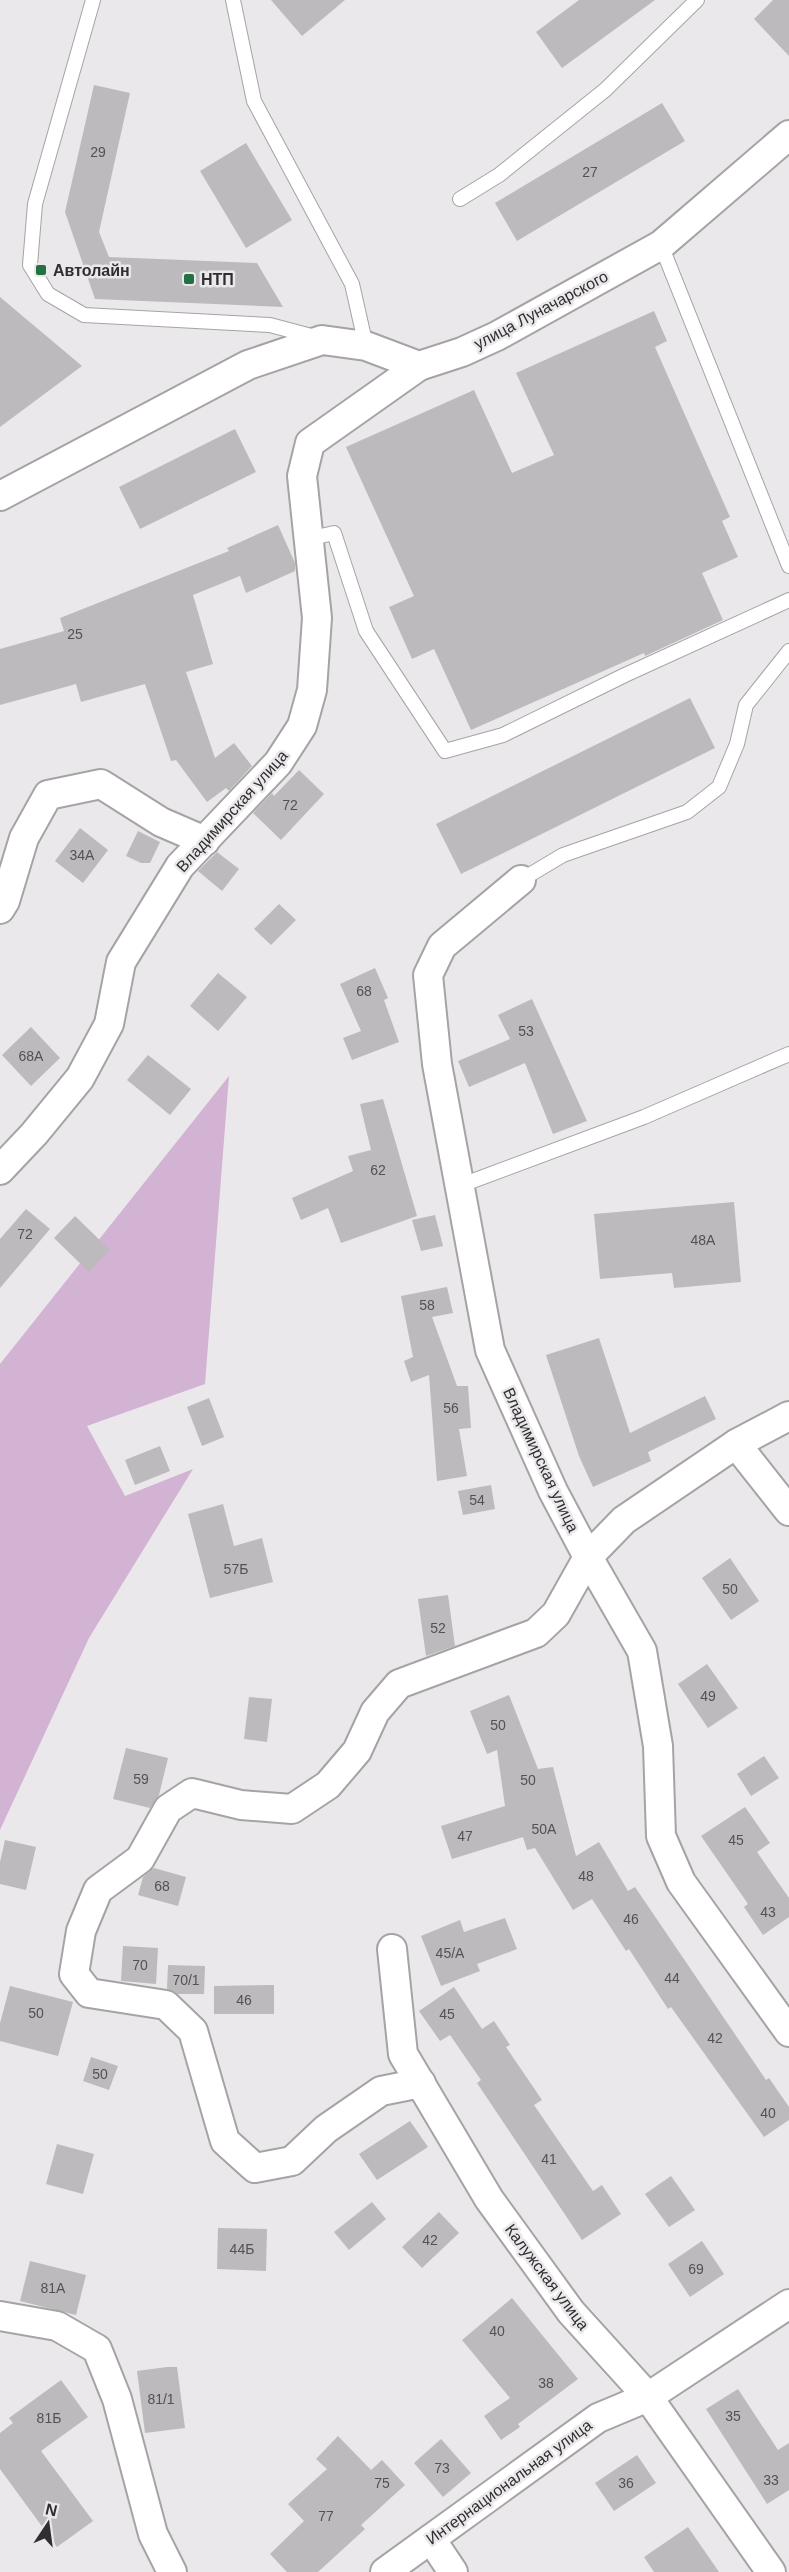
<svg xmlns="http://www.w3.org/2000/svg" width="789" height="2572" viewBox="0 0 789 2572" font-family="Arial,sans-serif">
  <rect width="100%" height="100%" fill="#ebe8eb"/>
  <path fill="#d3b3d3" d="M229,1076L205,1384L87,1426L125,1496L193,1469L89,1638L0,1830V1364Z"/>
  <g fill="#bcbabc">
    <path d="M271,0H345L302,36Z"/>
    <path d="M579,0H655L562,68L536,32Z"/>
    <path d="M773,0H789V56L754,19Z"/>
    <path d="M94,85L130,93L99,232L109,257L257,263L283,307L95,299L65,212Z"/>
    <path d="M662,103L685,141L517,241L495,203Z"/>
    <path d="M246,143L292,220L246,248L200,171Z"/>
    <path d="M0,297L82,366L0,427Z"/>
    <path d="M654,311L667,341L655,347L730,517L722,521L738,557L702,573L723,620L645,656L644,653L471,730L434,649L412,659L389,607L414,596L346,447L474,390L512,473L554,455L516,373Z"/>
    <path d="M235,429L256,472L140,529L119,487Z"/>
    <path d="M278,525L295,563V571L246,593L240,576L193,595L213,664L186,672L215,758L234,743L252,766L229,791L226,788L207,802L176,760L171,761L145,684L81,702L76,684L0,705V649L64,631L60,618L229,551L227,548Z"/>
    <path d="M690,698L715,748L461,874L436,824Z"/>
    <path d="M299,770L324,794L281,840L253,813L272,793L274,796Z"/>
    <path d="M80,828L108,850L83,883L55,861Z"/>
    <path d="M138,831L160,842L150,863H141L126,856Z"/>
    <path d="M217,852L239,869L222,891L198,871Z"/>
    <path d="M279,904L296,920L271,945L254,929Z"/>
    <path d="M375,968L388,998L384,1000L399,1042L352,1060L343,1038L361,1031L340,984Z"/>
    <path d="M218,973L247,997L218,1031L190,1006Z"/>
    <path d="M532,999L587,1121L553,1134L525,1063L469,1087L458,1061L510,1039L498,1015Z"/>
    <path d="M31,1027L60,1058L31,1086L2,1055Z"/>
    <path d="M148,1055L191,1089L170,1115L127,1080Z"/>
    <path d="M383,1099L417,1216L341,1243L328,1208L301,1220L292,1198L353,1171L348,1156L371,1150L360,1104Z"/>
    <path d="M734,1202L741,1282L674,1288L672,1273L600,1279L594,1214Z"/>
    <path d="M26,1209L50,1229L0,1288V1239Z"/>
    <path d="M435,1215L443,1246L421,1251L412,1220Z"/>
    <path d="M75,1216L110,1250L89,1272L54,1238Z"/>
    <path d="M447,1287L453,1313L432,1317L457,1386H468L471,1428L459,1429L467,1476L437,1481L429,1375L411,1382L404,1361L413,1357L401,1296Z"/>
    <path d="M599,1338L630,1433L705,1396L716,1419L648,1452L651,1461L593,1487L579,1456L546,1355Z"/>
    <path d="M209,1398L224,1437L202,1446L187,1407Z"/>
    <path d="M160,1446L170,1471L135,1485L125,1460Z"/>
    <path d="M491,1485L495,1509L463,1515L458,1491Z"/>
    <path d="M223,1504L234,1546L262,1538L273,1582L210,1598L188,1514Z"/>
    <path d="M730,1558L759,1601L731,1620L702,1578Z"/>
    <path d="M448,1595L455,1646L426,1656L418,1599Z"/>
    <path d="M707,1664L738,1708L708,1728L678,1684Z"/>
    <path d="M509,1695L538,1769L553,1767L576,1856L599,1842L628,1891L635,1887L766,2080L769,2078L789,2107V2120L764,2137L671,2007L668,2009L629,1949L626,1951L592,1899L573,1910L535,1848L527,1850L523,1837L452,1859L441,1826L505,1806L497,1750L487,1754L470,1711Z"/>
    <path d="M249,1697L272,1699L267,1742L244,1739Z"/>
    <path d="M126,1748L168,1758L159,1795L150,1808L113,1799Z"/>
    <path d="M764,1756L779,1778L751,1796L737,1774Z"/>
    <path d="M745,1807L770,1843L757,1852L789,1898V1917L763,1935L744,1907L748,1904L701,1836Z"/>
    <path d="M5,1840L36,1847L26,1890L0,1884V1862Z"/>
    <path d="M154,1868L186,1877L178,1906L138,1895L143,1877Z"/>
    <path d="M505,1918L517,1949L477,1964L480,1971L441,1986L421,1936L460,1920L464,1932Z"/>
    <path d="M123,1946L158,1948L156,1984L121,1981Z"/>
    <path d="M168,1965L205,1966L204,1994H178L167,1989Z"/>
    <path d="M274,1985V2014H214V1986Z"/>
    <path d="M10,1986L73,2002L58,2056L0,2041V2023Z"/>
    <path d="M454,1987L482,2029L494,2021L510,2045L506,2047L542,2100L534,2105L593,2191L602,2185L621,2214L582,2240L477,2083L481,2080L450,2035L440,2041L419,2011Z"/>
    <path d="M91,2057L118,2066L109,2090L83,2081Z"/>
    <path d="M410,2121L428,2147L377,2180L359,2154Z"/>
    <path d="M57,2144L94,2154L83,2194L46,2184Z"/>
    <path d="M671,2176L695,2210L669,2227L645,2194Z"/>
    <path d="M372,2202L386,2219L349,2250L334,2232Z"/>
    <path d="M439,2212L459,2233L422,2268L402,2247Z"/>
    <path d="M218,2228L267,2229L266,2271L217,2269Z"/>
    <path d="M702,2241L724,2274L690,2297L668,2264Z"/>
    <path d="M30,2261L86,2275L76,2315L20,2301Z"/>
    <path d="M512,2298L578,2379L518,2424L520,2427L501,2440L484,2416L510,2398L462,2340Z"/>
    <path d="M167,2367H177L185,2428L145,2433L137,2371Z"/>
    <path d="M61,2380L88,2417L41,2451L93,2521L57,2547L0,2469V2433L13,2423L9,2418Z"/>
    <path d="M738,2389L778,2450L789,2443V2490L767,2504L706,2409Z"/>
    <path d="M338,2436L371,2470L382,2460L405,2485L361,2525L365,2529L318,2572H287L270,2554L304,2521L288,2504L327,2469L316,2459Z"/>
    <path d="M441,2439L471,2473L443,2497L414,2463Z"/>
    <path d="M637,2455L656,2483L614,2511L595,2483Z"/>
    <path d="M688,2527L719,2572H654L644,2557Z"/>
  </g>
  <g fill="none" stroke-linecap="round" stroke-linejoin="round">
    <g stroke="#a6a3a5" stroke-width="16">
      <g id="service">
        <path d="M93,0L35,204L30,265L48,294L84,315L270,325L315,337"/>
        <path d="M233,0L254,101L352,284L366,346"/>
        <path d="M460,199L499,175L605,90L697,0"/>
        <path d="M661,245L789,566"/>
        <path d="M308,539L334,533L366,631L445,751L503,735L625,675L789,600"/>
        <path d="M521,880L563,855L687,812L719,787L737,744L746,705L789,651"/>
        <path d="M459,1186L644,1117L789,1054"/>
      </g>
    </g>
    <g stroke="#a6a3a5" stroke-width="32">
      <g id="minor">
        <path d="M0,496L248,365L322,340L366,346L419,366L462,352L497,336L661,245L789,135"/>
        <path d="M521,880L442,946L428,975L437,1064L490,1350L553,1491L588,1557L642,1651L658,1746L661,1836L681,1882L789,2032"/>
        <path d="M0,909L5,901L24,838L48,795L101,784L161,822L205,841"/>
        <path d="M0,1170L34,1134L80,1078L109,1024L121,962L180,866L278,763L302,726L312,690L317,618L302,476L310,443L419,366"/>
        <path d="M736,1444L789,1511"/>
        <path d="M392,1949L403,2054L489,2199L571,2312L648,2397L771,2572"/>
        <path d="M421,2083L381,2091L326,2129L292,2161L255,2168L225,2141L193,2031L166,2005L89,1993L74,1974L81,1931L98,1890L140,1859L168,1809L192,1793L241,1805L292,1809L328,1785L357,1751L375,1712L399,1684L536,1633L556,1614L588,1557L624,1520L736,1444L789,1416"/>
        <path d="M0,2316L57,2326L97,2349L117,2399L153,2534L172,2572"/>
        <path d="M431,2539L453,2572"/>
        <path d="M385,2572L598,2418L648,2397L789,2304"/>
      </g>
    </g>
    <use href="#service" stroke="#fff" stroke-width="14"/>
    <use href="#minor" stroke="#fff" stroke-width="28"/>
  </g>
  <g fill="#227142" stroke="#ebe8eb" stroke-width="2">
    <rect x="35" y="264" width="12" height="12" rx="3"/>
    <rect x="183" y="273" width="12" height="12" rx="3"/>
  </g>
  <g text-anchor="middle" dominant-baseline="central" stroke-width="5" stroke-linejoin="round" paint-order="stroke">
    <g font-size="14" fill="#535253">
      <text x="98" y="152">29</text>
      <text x="590" y="172">27</text>
      <text x="75" y="634">25</text>
      <text x="290" y="805">72</text>
      <text x="82" y="855">34А</text>
      <text x="364" y="991">68</text>
      <text x="526" y="1031">53</text>
      <text x="31" y="1056">68А</text>
      <text x="378" y="1170">62</text>
      <text x="25" y="1234">72</text>
      <text x="703" y="1240">48А</text>
      <text x="427" y="1305">58</text>
      <text x="451" y="1408">56</text>
      <text x="477" y="1500">54</text>
      <text x="236" y="1569">57Б</text>
      <text x="730" y="1589">50</text>
      <text x="438" y="1628">52</text>
      <text x="708" y="1696">49</text>
      <text x="498" y="1725">50</text>
      <text x="141" y="1779">59</text>
      <text x="528" y="1780">50</text>
      <text x="544" y="1829">50А</text>
      <text x="465" y="1836">47</text>
      <text x="736" y="1840">45</text>
      <text x="586" y="1876">48</text>
      <text x="162" y="1886">68</text>
      <text x="768" y="1912">43</text>
      <text x="631" y="1919">46</text>
      <text x="450" y="1953">45/А</text>
      <text x="140" y="1965">70</text>
      <text x="672" y="1978">44</text>
      <text x="186" y="1980">70/1</text>
      <text x="244" y="2000">46</text>
      <text x="36" y="2013">50</text>
      <text x="447" y="2014">45</text>
      <text x="715" y="2038">42</text>
      <text x="100" y="2074">50</text>
      <text x="768" y="2113">40</text>
      <text x="549" y="2159">41</text>
      <text x="430" y="2240">42</text>
      <text x="242" y="2249">44Б</text>
      <text x="696" y="2269">69</text>
      <text x="53" y="2288">81А</text>
      <text x="497" y="2331">40</text>
      <text x="546" y="2383">38</text>
      <text x="161" y="2399">81/1</text>
      <text x="733" y="2416">35</text>
      <text x="49" y="2418">81Б</text>
      <text x="442" y="2468">73</text>
      <text x="771" y="2480">33</text>
      <text x="382" y="2483">75</text>
      <text x="626" y="2483">36</text>
      <text x="326" y="2516">77</text>
    </g>
    <g font-size="16" font-weight="bold" fill="#302f30" stroke="#ebe8eb" text-anchor="start">
      <text x="53" y="270">Автолайн</text>
      <text x="201" y="279">НТП</text>
    </g>
    <g font-size="16" fill="#302f30" stroke="#ebe8eb">
      <text transform="translate(541 310) rotate(-28)">улица Луначарского</text>
      <text transform="translate(232 811) rotate(-48)">Владимирская улица</text>
      <text transform="translate(541 1460) rotate(65)">Владимирская улица</text>
      <text transform="translate(547 2277) rotate(53)">Калужская улица</text>
      <text transform="translate(509 2482) rotate(-36)">Интернациональная улица</text>
    </g>
  </g>
  <g transform="translate(48 2524) rotate(13)" stroke="#ebe8eb" stroke-width="4.5" paint-order="stroke">
  <path d="M0-4.5L10 22L0 15L-10 22Z" fill="#302f30"/>
  <text y="-9" font-size="16" font-weight="bold" text-anchor="middle" fill="#302f30">N</text>
  </g>
</svg>
